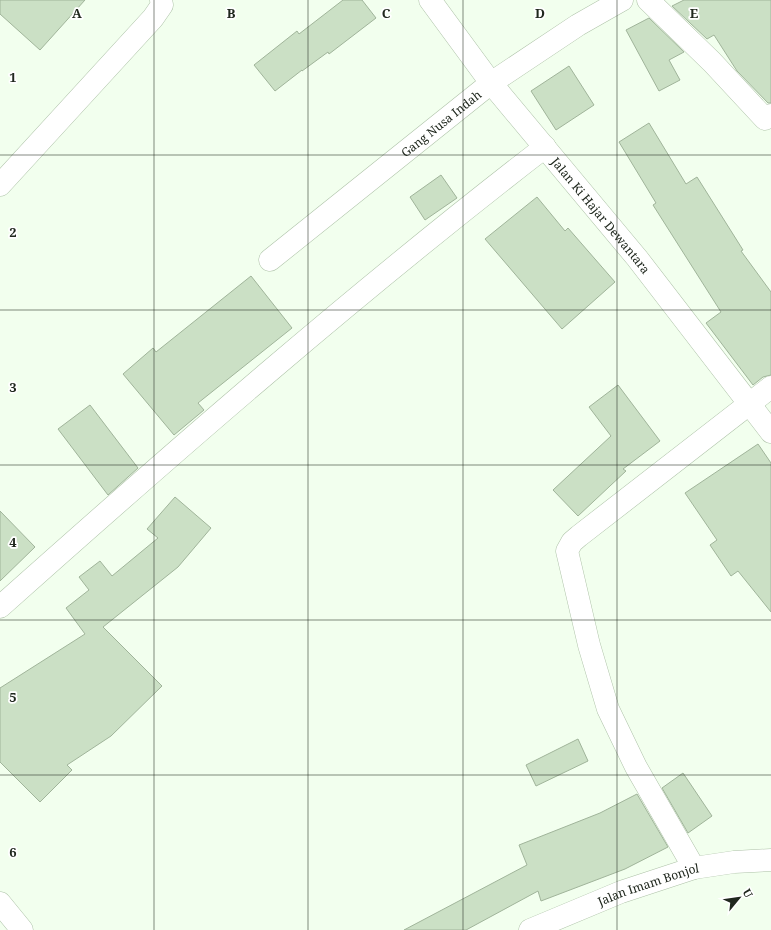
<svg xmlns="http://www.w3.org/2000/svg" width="771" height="930" viewBox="0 0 771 930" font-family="'Noto Serif',serif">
  <rect width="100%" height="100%" fill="#f2ffee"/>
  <g fill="#cbe0c5" stroke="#a0b49a">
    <path d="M0,0H85L40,50L0,14Z"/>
    <path d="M343,0H362L376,18L329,54L328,52L302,71V70L275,91L254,65L297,31L299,34Z"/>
    <path d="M684,0H771V103H768L737,71L714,35L707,39L672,6Z"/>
    <path d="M649,18L684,52L669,60L680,80L659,91L626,30Z"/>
    <path d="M569,66L594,105L556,130L531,91Z"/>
    <path d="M649,123L686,184L697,177L743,250L741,251L771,292V375L763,377L753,385L706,323L721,312L653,205L656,203L619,142Z"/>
    <path d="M441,175L457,198L425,220L410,197Z"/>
    <path d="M537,197L565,231L568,228L615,282L562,329L485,239Z"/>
    <path d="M251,276L292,328L198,403L204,410L174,435L123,374L153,348L156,352Z"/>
    <path d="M618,385L660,441L623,469L626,471L578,516L553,490L611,436L589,407Z"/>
    <path d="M90,405L138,468L108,495L58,429Z"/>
    <path d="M758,444L771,463V612L738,571L731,576L710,545L717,540L685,493Z"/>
    <path d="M175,497L211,528L178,567L103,627L162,686L111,736L67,765L72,770L40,802L0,762V688L85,634L66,608L89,590L79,577L100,561L112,576L158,538L147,529Z"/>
    <path d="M0,511L35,547L0,581Z"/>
    <path d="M578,739L588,761L536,786L526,765Z"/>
    <path d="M683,773L712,816L688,833L662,788Z"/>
    <path d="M637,794L668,847L625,869L541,901L538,891L466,930H404L527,865L519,845L600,813Z"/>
  </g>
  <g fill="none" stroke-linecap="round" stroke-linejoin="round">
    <g stroke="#aec2a8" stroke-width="23">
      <g id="street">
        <path id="s1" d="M430,0L491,83L637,258L771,432"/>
        <path d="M648,0L712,62L765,119L771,115"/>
        <path d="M0,185L153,18L162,5L161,0"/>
        <path id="s2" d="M270,260L491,83L578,25L622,0"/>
        <path d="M0,607C177,449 357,292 545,147"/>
        <path d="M694,868L636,767L608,709L589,645L567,551L572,542L579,536L771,387"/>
        <path d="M0,903L22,930"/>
      </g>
    </g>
    <g stroke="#aec2a8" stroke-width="23">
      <g id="secondary">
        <path id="s3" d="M530,930L621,892L694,868L734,862L771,860"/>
      </g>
    </g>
    <use href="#street" stroke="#fff" stroke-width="22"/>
    <use href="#secondary" stroke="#fff" stroke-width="22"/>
  </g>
  <path fill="none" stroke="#20281e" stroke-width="1" stroke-opacity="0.55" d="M154,0V930M308,0V930M463,0V930M617,0V930M0,155H771M0,310H771M0,465H771M0,620H771M0,775H771"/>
  <g text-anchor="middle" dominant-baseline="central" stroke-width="3.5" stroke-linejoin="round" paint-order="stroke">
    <g font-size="12" fill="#20281e" stroke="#fff">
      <text stroke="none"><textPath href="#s2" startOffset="219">Gang Nusa Indah</textPath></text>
      <text stroke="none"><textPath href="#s1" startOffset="275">Jalan Ki Hajar Dewantara</textPath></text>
      <text stroke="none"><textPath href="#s3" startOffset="127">Jalan Imam Bonjol</textPath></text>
    </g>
  </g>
  <g font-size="13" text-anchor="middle" font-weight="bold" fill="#20281e" stroke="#fff" stroke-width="3.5" stroke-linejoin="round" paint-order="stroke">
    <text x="77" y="18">A</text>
    <text x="231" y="18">B</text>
    <text x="386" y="18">C</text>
    <text x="540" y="18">D</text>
    <text x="694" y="18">E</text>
    <text x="13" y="82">1</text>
    <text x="13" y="237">2</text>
    <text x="13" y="392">3</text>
    <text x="13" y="547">4</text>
    <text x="13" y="702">5</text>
    <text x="13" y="857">6</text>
  </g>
  <g transform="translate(739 898) rotate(61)" stroke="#ffffff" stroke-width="3" paint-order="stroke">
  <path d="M0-3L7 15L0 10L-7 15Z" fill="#20281e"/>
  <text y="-6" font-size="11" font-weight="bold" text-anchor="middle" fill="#20281e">U</text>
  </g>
</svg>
